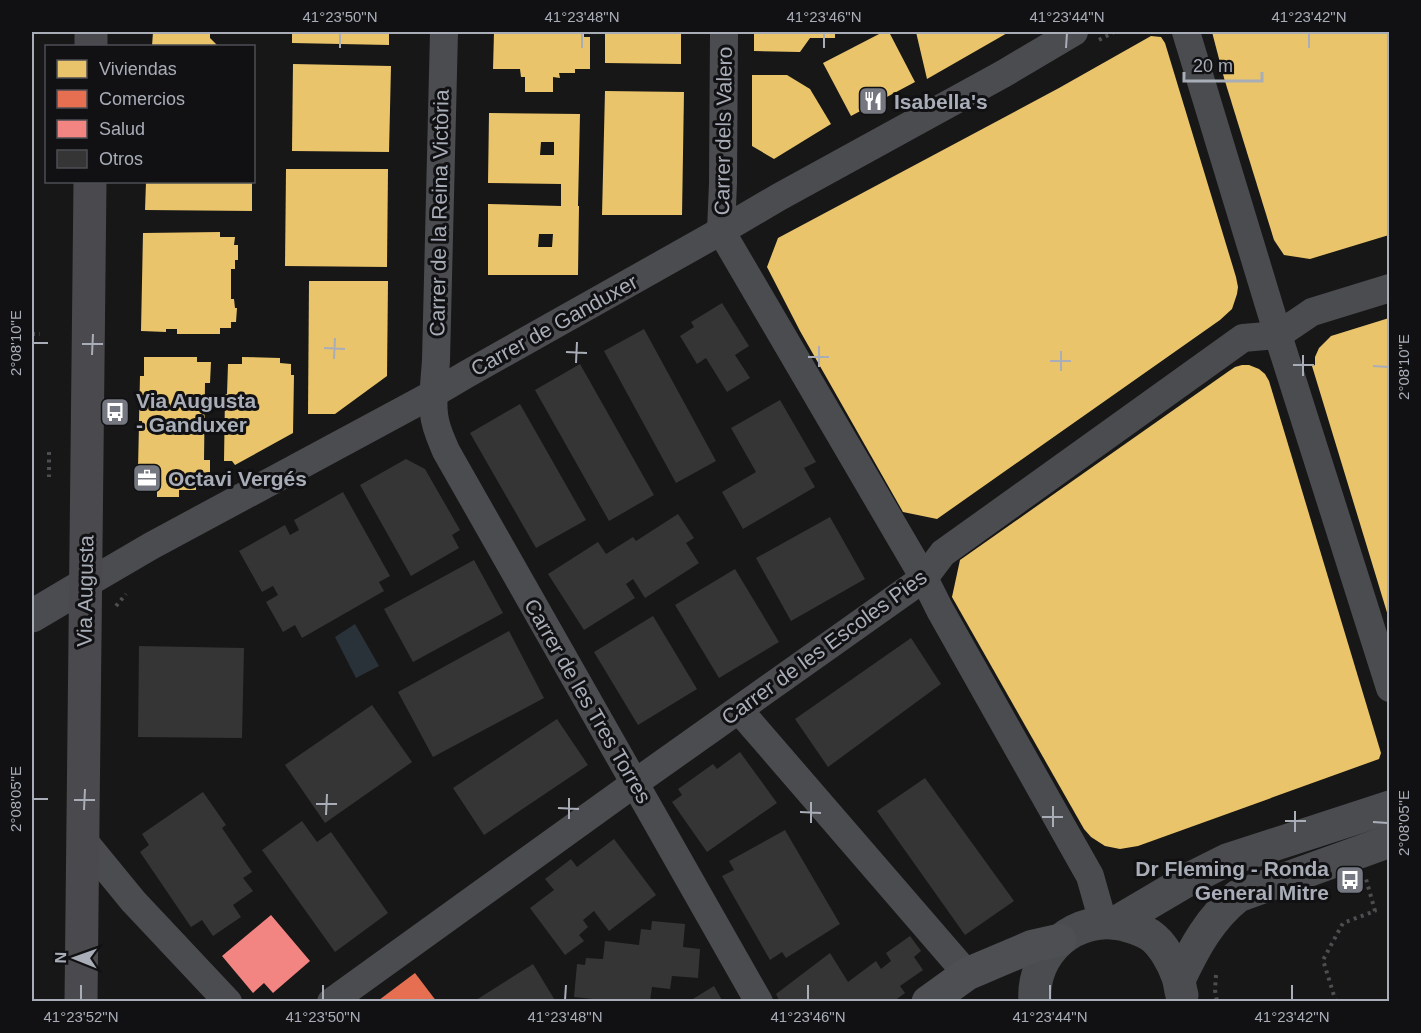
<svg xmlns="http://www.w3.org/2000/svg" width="1421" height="1033" viewBox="0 0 1421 1033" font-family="Helvetica,sans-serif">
  <rect width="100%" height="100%" fill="#171717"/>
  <path fill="#2a3239" d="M355,624L379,666L356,678L335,637Z"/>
  <g fill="#e9c46a" fill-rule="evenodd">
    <path d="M153,32H210V38L218,46H152Z"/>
    <path d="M292,32H389V45L292,43Z"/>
    <path d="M494,32H584V37H590V69H575V73H559L560,78L553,77V92H525V77H521L520,69H493Z"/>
    <path d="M605,32H681V64L605,63Z"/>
    <path d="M754,32H835V38H810L800,52L754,51Z"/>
    <path d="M883,32H889L915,82L851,116L823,63Z"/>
    <path d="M916,32H1009L927,79Z"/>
    <path d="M1212,32H1389V235L1310,259L1284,255L1274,240L1224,78Z"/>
    <path d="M1151,36L1161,37L1165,43L1236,277L1238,287L1237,294L1232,309L1220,320L937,519L903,512L800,331L767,267L778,238L1059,88Z"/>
    <path d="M293,64L391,66L389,152L292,151Z"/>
    <path d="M752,75H787L810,89L831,124L774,159L752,146Z"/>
    <path d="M605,91L684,92L682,215H602Z"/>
    <path d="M489,113L580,114L578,206H579L578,275H488V204L561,206V184L488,183ZM541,142H554V155H540ZM539,234H553L552,247H538Z"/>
    <path d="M286,169H388L387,267L285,266Z"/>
    <path d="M146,182H252V211L145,210Z"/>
    <path d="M220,232V237H235L234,245H238V260H235V269H231V299H234L235,308H237L236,322H231V328H220V334H177V329H166V332L141,331L143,233Z"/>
    <path d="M309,281H388L387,376L335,414H308Z"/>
    <path d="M1389,318V619L1312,366L1315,365V357L1319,348L1331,336Z"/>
    <path d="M144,357H197V362H211L210,383H205L204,460H210V485L196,484V490H179V497H157V490H149V487H142V469H138L139,424H142V421H139L140,376H144Z"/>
    <path d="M242,357L280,358V363L291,364V375H294L293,433L235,465L232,461H224L225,394H227L228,364H242Z"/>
    <path d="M1242,365H1249L1259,369L1265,374L1269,381L1381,753L1379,759L1138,846L1120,849L1105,846L1091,837L1084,829L952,597L960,560L1229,371L1235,367Z"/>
  </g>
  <path fill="#e76f51" d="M415,973L437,1002H380L379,1000Z"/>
  <path fill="#f28482" d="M271,915L310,961L273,993L264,983L253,993L222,956Z"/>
  <g fill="#353536">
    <path d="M722,303L749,346L735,355L750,378L727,392L706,358L697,364L680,336L694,327L691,322Z"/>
    <path d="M644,329L716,461L676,483L604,351Z"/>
    <path d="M580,364L654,495L609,521L535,390Z"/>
    <path d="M780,400L816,462L804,468L815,487L743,529L722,492L756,472L731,428Z"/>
    <path d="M520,404L586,520L536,548L470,433Z"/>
    <path d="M406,459L425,469L460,530L452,535L459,548L411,576L360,485Z"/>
    <path d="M343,492L390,576L379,582L384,591L302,638L295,625L283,632L266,602L278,595L273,586L262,592L239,551L285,525L290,535L299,530L294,520Z"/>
    <path d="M678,514L694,538L686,543L699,563L645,598L633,579L626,584L635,598L584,630L548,574L598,542L606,554L633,537L636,541Z"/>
    <path d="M830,517L865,579L791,621L756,558Z"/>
    <path d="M474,560L503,613L413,662L384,609Z"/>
    <path d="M735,569L779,642L719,678L675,605Z"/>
    <path d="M653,616L697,689L638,725L594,652Z"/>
    <path d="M509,631L544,698L433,757L398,692Z"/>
    <path d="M911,638L941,684L828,767L795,719Z"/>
    <path d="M139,646L244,648L242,738L138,737Z"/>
    <path d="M372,705L412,762L325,823L285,765Z"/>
    <path d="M557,719L588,765L484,835L453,788Z"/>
    <path d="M740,752L777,803L707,852L672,802L682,795L678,789L713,764L717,769Z"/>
    <path d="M925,778L1014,901L965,935L877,811Z"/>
    <path d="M203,792L226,825L222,828L252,872L243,878L253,891L233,905L241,917L213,936L202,920L191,927L140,852L149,845L142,834Z"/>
    <path d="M302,821L317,842L331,832L388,913L335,952L262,850Z"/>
    <path d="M785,830L840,924L786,958L782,952L770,960L722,876L734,870L729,861Z"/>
    <path d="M614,839L656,895L609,931L594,911L583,920L588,927L579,935L584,941L565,955L530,908L554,890L545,879L571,859L577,867Z"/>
    <path d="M652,921L685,924L683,947L700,949L698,978L672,976L670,989L652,987L650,1001L635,999V1002H592L593,999L574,997L577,964L585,965L586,958L603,959L605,941L639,945L641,929L651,930Z"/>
    <path d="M910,936L921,951L914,957L923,970L900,986L905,993L893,1002H780L776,994L830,953L848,982L876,961L881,969L891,961L886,953Z"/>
    <path d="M533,964L556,1002H473Z"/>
    <path d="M714,986L723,1002H688Z"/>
  </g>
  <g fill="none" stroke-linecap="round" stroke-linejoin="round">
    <g stroke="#4d4e52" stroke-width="4" stroke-dasharray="3 4.5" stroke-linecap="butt">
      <path d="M1099,40L1114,32"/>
      <path d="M32,334H40"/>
      <path d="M49,452V477"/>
      <path d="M116,606L126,594"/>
      <path d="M1216,975L1215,990L1217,1002"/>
      <path d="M1336,1002L1323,960L1343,923L1375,911L1366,879"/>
    </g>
    <g stroke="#4b4c50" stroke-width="28">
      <path d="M444,32L436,360C435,378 432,396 434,414C435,427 441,439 446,451L759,1002"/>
      <path d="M1186,32L1278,335L1390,688"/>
      <path d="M721,231L924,578L940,610L1090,876L1103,922"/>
      <path d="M721,231L723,183L724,32"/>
      <path d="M86,584L151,546L433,394L467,374L721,231L779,197L1003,74L1074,32"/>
      <path d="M739,710L967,974"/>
      <path d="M84,841L134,902L228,1002"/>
      <path d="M331,1002L635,783L924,578L943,553L1243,338L1278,335L1312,312L1390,288"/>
    </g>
    <g stroke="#4b4c50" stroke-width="33">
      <path d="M32,616L86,584"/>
      <path d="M1115,923L1193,877L1227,860L1390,807"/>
      <path d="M1179,980C1194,948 1210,918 1238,896L1390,841"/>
      <path d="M1035,1002C1031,952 1076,913 1125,925C1134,928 1142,930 1150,935C1163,944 1173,963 1178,977C1180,983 1180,989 1182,995"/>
    </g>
    <g stroke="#4a4a4e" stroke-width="33">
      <path d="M91,46V32"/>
      <path d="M81,1002L90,182"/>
    </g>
    <path stroke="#4d4f52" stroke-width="33" d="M928,1002L967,974L1033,946L1060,940"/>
  </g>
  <path fill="none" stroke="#a8adb8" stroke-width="2" d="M340,48V33M582,48V33M824,48V33M1066,48L1067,33M1309,48V33M33,343H48M82,344H103M324,348L345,349M566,352L587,353M92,355L93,334M808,357H829M334,359L335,338M1050,361H1071M576,363L577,342M1293,365H1314M1373,366L1388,367M819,367V346M1061,371V351M1303,376V355M33,799H48M74,800H95M316,804H337M558,808L579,809M84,810L85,789M800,812L821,813M326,815L327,794M1042,817H1063M569,819V798M1285,821H1306M1373,822L1388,823M811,823V802M1053,827V806M1295,832V811M81,1000V985M323,1000V985M565,1000L566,985M808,1000V985M1050,1000V985M1292,1000V985"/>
  <defs>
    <g id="restaurant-square" transform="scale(1.5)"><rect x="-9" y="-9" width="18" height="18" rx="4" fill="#757880" stroke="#111113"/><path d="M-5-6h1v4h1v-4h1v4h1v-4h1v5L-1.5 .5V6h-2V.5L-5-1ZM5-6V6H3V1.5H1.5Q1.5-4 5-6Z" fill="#fff"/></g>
    <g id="bus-square" transform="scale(1.5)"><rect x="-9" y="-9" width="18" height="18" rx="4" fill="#757880" stroke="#111113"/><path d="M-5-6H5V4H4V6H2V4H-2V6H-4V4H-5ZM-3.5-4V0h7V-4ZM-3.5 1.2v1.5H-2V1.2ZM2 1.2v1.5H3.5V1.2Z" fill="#fff"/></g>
    <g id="office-square" transform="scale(1.5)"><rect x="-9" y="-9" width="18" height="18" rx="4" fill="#757880" stroke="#111113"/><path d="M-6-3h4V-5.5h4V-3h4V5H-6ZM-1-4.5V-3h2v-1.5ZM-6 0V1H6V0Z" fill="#fff"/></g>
  </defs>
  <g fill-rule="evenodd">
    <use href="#restaurant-square" x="873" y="101"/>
    <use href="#bus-square" x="115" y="412"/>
    <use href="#office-square" x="147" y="478"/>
    <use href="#bus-square" x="1350" y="880"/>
  </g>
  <g text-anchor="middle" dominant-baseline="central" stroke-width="6" stroke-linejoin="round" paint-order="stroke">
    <g font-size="21" font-weight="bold" fill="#a8adb8" stroke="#111113" text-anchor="start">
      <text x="894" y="101">Isabella's</text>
      <text x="136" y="400">Via Augusta<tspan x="136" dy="24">- Ganduxer</tspan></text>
      <text x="168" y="478">Octavi Vergés</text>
      <text x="1329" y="868" text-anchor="end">Dr Fleming - Ronda<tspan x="1329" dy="24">General Mitre</tspan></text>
    </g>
    <g font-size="21" fill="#a8adb8" stroke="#111113">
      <text transform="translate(723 131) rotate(-89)">Carrer dels Valero</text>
      <text transform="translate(439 213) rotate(-89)">Carrer de la Reina Victòria</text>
      <text transform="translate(554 325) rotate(-29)">Carrer de Ganduxer</text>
      <text transform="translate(85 591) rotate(-89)">Via Augusta</text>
      <text transform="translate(824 647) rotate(-36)">Carrer de les Escoles Pies</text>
      <text transform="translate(588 701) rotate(60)">Carrer de les Tres Torres</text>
    </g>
  </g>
  <rect width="1421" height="1033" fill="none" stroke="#111113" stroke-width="66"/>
  <rect x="45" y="45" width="210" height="138" fill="#111113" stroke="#4d4f55" stroke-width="1.5"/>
  <rect x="57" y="60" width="30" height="18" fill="#e9c46a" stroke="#4d4f55" stroke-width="1.5"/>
  <text x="99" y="75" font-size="18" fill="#a8adb8">Viviendas</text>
  <rect x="57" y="90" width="30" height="18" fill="#e76f51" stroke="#4d4f55" stroke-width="1.5"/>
  <text x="99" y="105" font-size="18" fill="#a8adb8">Comercios</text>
  <rect x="57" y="120" width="30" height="18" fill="#f28482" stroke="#4d4f55" stroke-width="1.5"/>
  <text x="99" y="135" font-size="18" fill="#a8adb8">Salud</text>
  <rect x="57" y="150" width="30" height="18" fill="#353536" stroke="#4d4f55" stroke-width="1.5"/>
  <text x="99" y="165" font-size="18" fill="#a8adb8">Otros</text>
  <g transform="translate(75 958) rotate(271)" stroke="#111113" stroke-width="4.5" paint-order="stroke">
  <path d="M0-4.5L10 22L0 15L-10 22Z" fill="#a8adb8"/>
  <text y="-9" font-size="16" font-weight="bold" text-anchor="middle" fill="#a8adb8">N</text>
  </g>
  <path d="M1184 72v9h78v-9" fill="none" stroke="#a8adb8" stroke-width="3"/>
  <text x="1193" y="72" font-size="18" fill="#a8adb8" stroke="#111113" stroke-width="4.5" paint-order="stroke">20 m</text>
  <rect x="33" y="33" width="1355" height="967" fill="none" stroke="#a8adb8" stroke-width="2"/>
  <g font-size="15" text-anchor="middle" fill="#a8adb8">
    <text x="340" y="22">41°23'50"N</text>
    <text x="582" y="22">41°23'48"N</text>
    <text x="824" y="22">41°23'46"N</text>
    <text x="1067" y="22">41°23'44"N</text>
    <text x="1309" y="22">41°23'42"N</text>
    <text transform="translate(16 343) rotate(-90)" y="5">2°08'10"E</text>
    <text transform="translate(1404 367) rotate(-90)" y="5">2°08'10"E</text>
    <text transform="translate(16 799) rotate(-90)" y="5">2°08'05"E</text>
    <text transform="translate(1404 823) rotate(-90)" y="5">2°08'05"E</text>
    <text x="81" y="1022">41°23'52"N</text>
    <text x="323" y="1022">41°23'50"N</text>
    <text x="565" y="1022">41°23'48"N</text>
    <text x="808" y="1022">41°23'46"N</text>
    <text x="1050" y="1022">41°23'44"N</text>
    <text x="1292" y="1022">41°23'42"N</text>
  </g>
</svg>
